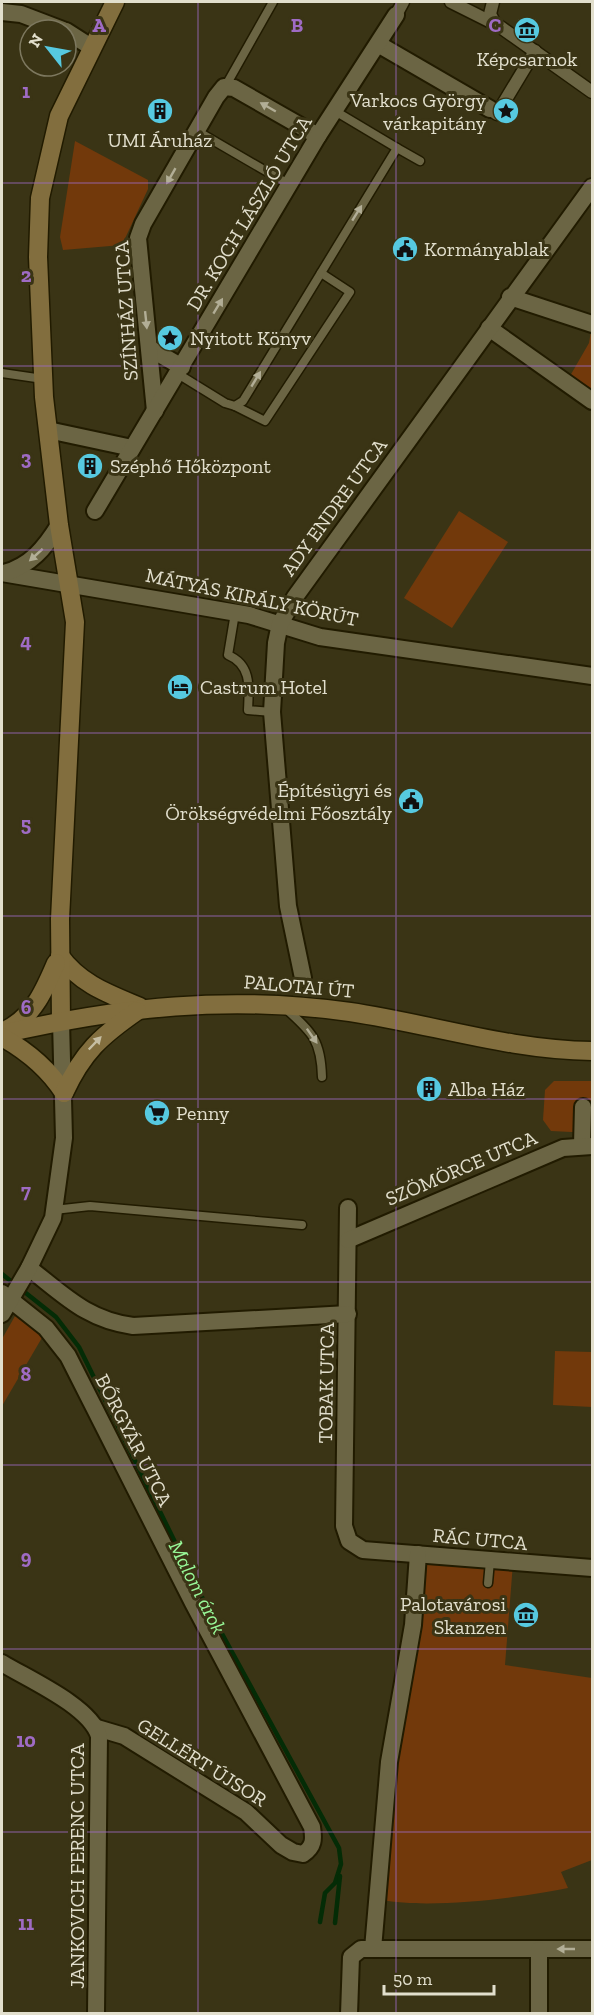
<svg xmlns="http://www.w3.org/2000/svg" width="594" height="2015" viewBox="0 0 594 2015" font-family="'Zilla Slab',serif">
  <rect width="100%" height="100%" fill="#3a3415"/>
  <g fill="#72390b">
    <path d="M75,141L148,180V189L122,245L63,250L60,237Z"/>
    <path d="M591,331L592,332V389L570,376L589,343Z"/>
    <path d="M459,511L508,542L452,628L404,598Z"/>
    <path d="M554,1081H592V1133L551,1131L543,1120L545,1090Z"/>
    <path d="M15,1316L43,1336L2,1406V1339Z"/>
    <path d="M555,1351L592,1352V1407L553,1405Z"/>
    <path d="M418,1554L513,1563L505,1665L592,1678V1860L561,1872L568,1888C519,1898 425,1910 377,1899Z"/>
  </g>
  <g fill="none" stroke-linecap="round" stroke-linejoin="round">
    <g stroke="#042c06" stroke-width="4.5">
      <path d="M2,1274L56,1317L79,1347L203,1599L339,1848L341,1864L335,1883L325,1893L320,1922"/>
      <path d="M335,1923L340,1876"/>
    </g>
    <g stroke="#211b00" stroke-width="11">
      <g id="service">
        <path d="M225,87L273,2"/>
        <path d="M197,131L290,185"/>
        <path d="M397,148L420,161"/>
        <path d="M2,373L43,379"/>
        <path d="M178,374L225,403L235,406L243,401L397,148L335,111"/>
        <path d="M235,406L265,421L350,292L321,273"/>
        <path d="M235,613L228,655C252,665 249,688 248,710L272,712"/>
        <path d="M286,1009C313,1033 321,1041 322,1077"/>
        <path d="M54,1210L90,1206L302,1225"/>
        <path d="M488,1583L490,1561"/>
      </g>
    </g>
    <g stroke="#211b00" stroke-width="15">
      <g id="pedestrian">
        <path d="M451,2L499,26L592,92"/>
        <path d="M493,2L490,14L495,24"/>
        <path d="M396,15L403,2"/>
        <path d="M490,109L497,114L535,51"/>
      </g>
    </g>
    <g stroke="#211b00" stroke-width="20">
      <g id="minor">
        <path d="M2,12L21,14L63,30"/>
        <path d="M66,31L91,47"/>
        <path d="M378,44L490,109"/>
        <path d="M510,297L592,324"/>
        <path d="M489,328L592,401"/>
        <path d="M149,348L182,367"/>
        <path d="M155,411L138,238L143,224L216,97L224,87L234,88L318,136"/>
        <path d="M48,430L132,448"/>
        <path d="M95,511L318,136L396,15"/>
        <path d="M2,573L249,615L320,637L592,676"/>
        <path d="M4,573C30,566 45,548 59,525"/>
        <path d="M303,978L288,906L272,712L276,643L280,624L295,597L592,187"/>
        <path d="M582,1145L583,1107"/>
        <path d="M348,1208L344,1526L349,1541L363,1550L592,1568"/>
        <path d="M348,1240L563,1148L592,1146"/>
        <path d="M29,1268C64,1295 87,1320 133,1326L348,1314"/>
        <path d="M2,1293L46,1328L68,1356L193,1603L312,1827C314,1839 314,1847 303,1854L293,1852L281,1845L246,1812L124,1736L97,1728"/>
        <path d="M2,1314L29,1268L53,1218L64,1138L61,1021"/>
        <path d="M2,1663C28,1679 90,1706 99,1736L96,2014"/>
        <path d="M373,1949H592"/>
        <path d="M349,2014L351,1957L361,1949H373L389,1762L413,1625L418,1554"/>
        <path d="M539,2014V1950"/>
      </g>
    </g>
    <g stroke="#211b00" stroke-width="21">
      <g id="secondary">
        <path d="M60,956C80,984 109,994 140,1007"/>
        <path d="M61,1021L60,919L75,622L59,525L44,397L38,257L40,198L59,116L115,2"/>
        <path d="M8,1029C34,1015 45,989 56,963"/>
        <path d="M2,1034C120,1007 229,995 350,1012C431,1024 509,1050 592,1051"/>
        <path d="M2,1037C27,1051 48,1068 64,1093"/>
        <path d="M64,1093C83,1052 101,1036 137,1011"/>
      </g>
    </g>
    <use href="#service" stroke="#6b6544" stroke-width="8"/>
    <use href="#pedestrian" stroke="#6b6544" stroke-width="12"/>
    <use href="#minor" stroke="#6b6544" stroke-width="16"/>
    <use href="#secondary" stroke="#826e3e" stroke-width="18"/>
  </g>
  <defs><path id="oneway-solid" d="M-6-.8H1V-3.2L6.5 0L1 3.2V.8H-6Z" transform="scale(1.5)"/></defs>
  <g fill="#b2ae96">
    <use href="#oneway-solid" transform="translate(268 107) rotate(-150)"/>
    <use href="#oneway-solid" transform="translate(171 176) rotate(120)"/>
    <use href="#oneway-solid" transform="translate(357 213) rotate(-58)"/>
    <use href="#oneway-solid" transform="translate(218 306) rotate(-59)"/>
    <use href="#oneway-solid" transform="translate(146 320) rotate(84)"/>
    <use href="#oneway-solid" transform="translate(256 379) rotate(-59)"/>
    <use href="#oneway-solid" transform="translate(36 555) rotate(138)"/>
    <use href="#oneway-solid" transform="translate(312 1036) rotate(55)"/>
    <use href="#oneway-solid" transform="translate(566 1949) rotate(180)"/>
  </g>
  <use fill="#c5bda2" href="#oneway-solid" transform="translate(95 1043) rotate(-46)"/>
  <path fill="none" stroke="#9f6bc4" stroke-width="1.5" stroke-opacity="0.55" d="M198,2V2014M396,2V2014M2,183H592M2,366H592M2,550H592M2,733H592M2,916H592M2,1099H592M2,1282H592M2,1465H592M2,1649H592M2,1832H592"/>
  <defs>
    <g id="museum-disc" transform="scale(1.35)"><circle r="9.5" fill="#56c9e0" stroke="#3a3415"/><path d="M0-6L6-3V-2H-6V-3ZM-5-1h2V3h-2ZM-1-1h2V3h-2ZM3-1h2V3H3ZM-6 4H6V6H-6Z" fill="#111"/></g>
    <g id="building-disc" transform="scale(1.35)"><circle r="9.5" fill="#56c9e0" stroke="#3a3415"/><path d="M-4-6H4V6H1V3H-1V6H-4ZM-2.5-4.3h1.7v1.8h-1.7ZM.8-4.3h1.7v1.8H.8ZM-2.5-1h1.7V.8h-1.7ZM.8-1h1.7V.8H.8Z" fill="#111"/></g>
    <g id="sight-disc" transform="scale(1.35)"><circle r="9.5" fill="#56c9e0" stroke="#3a3415"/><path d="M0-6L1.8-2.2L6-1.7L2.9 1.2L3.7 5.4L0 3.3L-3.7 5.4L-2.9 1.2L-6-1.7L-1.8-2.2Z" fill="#111"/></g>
    <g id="civic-disc" transform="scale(1.35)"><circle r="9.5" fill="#56c9e0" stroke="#3a3415"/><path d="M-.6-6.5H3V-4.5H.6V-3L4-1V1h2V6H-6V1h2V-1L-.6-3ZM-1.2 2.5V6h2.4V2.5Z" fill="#111"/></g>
    <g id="hotel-disc" transform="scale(1.35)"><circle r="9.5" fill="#56c9e0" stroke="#3a3415"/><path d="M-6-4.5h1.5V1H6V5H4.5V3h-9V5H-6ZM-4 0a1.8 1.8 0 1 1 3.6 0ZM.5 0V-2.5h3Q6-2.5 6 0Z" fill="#111"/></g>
    <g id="supermarket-disc" transform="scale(1.35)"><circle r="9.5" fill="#56c9e0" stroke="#3a3415"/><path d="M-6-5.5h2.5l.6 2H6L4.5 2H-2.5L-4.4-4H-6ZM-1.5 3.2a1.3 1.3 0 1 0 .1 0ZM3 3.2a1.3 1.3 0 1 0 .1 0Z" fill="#111"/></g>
  </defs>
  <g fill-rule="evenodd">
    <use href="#museum-disc" x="527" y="30"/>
    <use href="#building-disc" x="160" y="111"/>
    <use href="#sight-disc" x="506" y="111"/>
    <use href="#civic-disc" x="405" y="249"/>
    <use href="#sight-disc" x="170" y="338"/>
    <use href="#building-disc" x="90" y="466"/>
    <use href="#hotel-disc" x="180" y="687"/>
    <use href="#civic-disc" x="411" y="801"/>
    <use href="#building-disc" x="429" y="1089"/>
    <use href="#supermarket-disc" x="157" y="1113"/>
    <use href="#museum-disc" x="526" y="1615"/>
  </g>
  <g text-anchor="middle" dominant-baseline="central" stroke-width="6" stroke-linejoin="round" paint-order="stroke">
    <g font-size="20" fill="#e2dfcd" stroke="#3a3415" text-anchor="start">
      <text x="527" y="59" text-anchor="middle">Képcsarnok</text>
      <text x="486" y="100" text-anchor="end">Varkocs György<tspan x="486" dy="23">várkapitány</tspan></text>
      <text x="160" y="140" text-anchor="middle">UMI Áruház</text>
      <text x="424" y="249">Kormányablak</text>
      <text x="190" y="338">Nyitott Könyv</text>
      <text x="110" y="466">Széphő Hőközpont</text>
      <text x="200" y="687">Castrum Hotel</text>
      <text x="392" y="790" text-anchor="end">Építésügyi és<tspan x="392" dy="23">Örökségvédelmi Főosztály</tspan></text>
      <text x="448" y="1089">Alba Ház</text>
      <text x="176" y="1113">Penny</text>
      <text x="506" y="1604" text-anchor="end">Palotavárosi<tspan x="506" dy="23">Skanzen</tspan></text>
    </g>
    <g font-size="20" fill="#e2dfcd" stroke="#3a3415">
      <text transform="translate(249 213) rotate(-59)">DR. KOCH LÁSZLÓ UTCA</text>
      <text transform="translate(126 311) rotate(-94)">SZÍNHÁZ UTCA</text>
      <text transform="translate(334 507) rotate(-54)">ADY ENDRE UTCA</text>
      <text transform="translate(252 597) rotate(12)">MÁTYÁS KIRÁLY KÖRÚT</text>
      <text transform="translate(299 986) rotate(5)">PALOTAI ÚT</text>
      <text transform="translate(461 1168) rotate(-23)">SZÖMÖRCE UTCA</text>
      <text transform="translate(326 1383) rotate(-89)">TOBAK UTCA</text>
      <text transform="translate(134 1440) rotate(63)">BŐRGYÁR UTCA</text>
      <text transform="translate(480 1539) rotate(5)">RÁC UTCA</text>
      <text transform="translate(202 1762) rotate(32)">GELLÉRT ÚJSOR</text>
      <text transform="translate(77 1866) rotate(-90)">JANKOVICH FERENC UTCA</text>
    </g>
    <g font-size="21" font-style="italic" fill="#98f898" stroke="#3a3415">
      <text transform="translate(198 1587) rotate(63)">Malom árok</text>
    </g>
  </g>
  <g font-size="20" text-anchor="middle" font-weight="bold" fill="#9f6bc4" stroke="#3a3415" stroke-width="6" stroke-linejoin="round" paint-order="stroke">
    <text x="99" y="32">A</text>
    <text x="297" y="32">B</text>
    <text x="495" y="32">C</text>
    <text x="26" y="98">1</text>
    <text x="26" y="282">2</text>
    <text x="26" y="465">3</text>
    <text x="26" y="648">4</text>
    <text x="26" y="831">5</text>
    <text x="26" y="1014">6</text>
    <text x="26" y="1198">7</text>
    <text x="26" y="1381">8</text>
    <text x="26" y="1564">9</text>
    <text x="26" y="1747">10</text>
    <text x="26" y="1930">11</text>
  </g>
  <rect width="594" height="2015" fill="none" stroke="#e2dfcd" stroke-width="6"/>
  <g transform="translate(48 48) rotate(301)"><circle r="28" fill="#3a3415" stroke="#7d785f" stroke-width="1.5"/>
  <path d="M0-4.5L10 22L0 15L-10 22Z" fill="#56c9e0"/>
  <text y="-9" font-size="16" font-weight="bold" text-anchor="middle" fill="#e2dfcd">N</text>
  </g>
  <path d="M384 1985v9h110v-9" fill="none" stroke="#e2dfcd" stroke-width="3"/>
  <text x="393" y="1985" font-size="18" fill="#e2dfcd" stroke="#3a3415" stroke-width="4.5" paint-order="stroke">50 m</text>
</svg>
